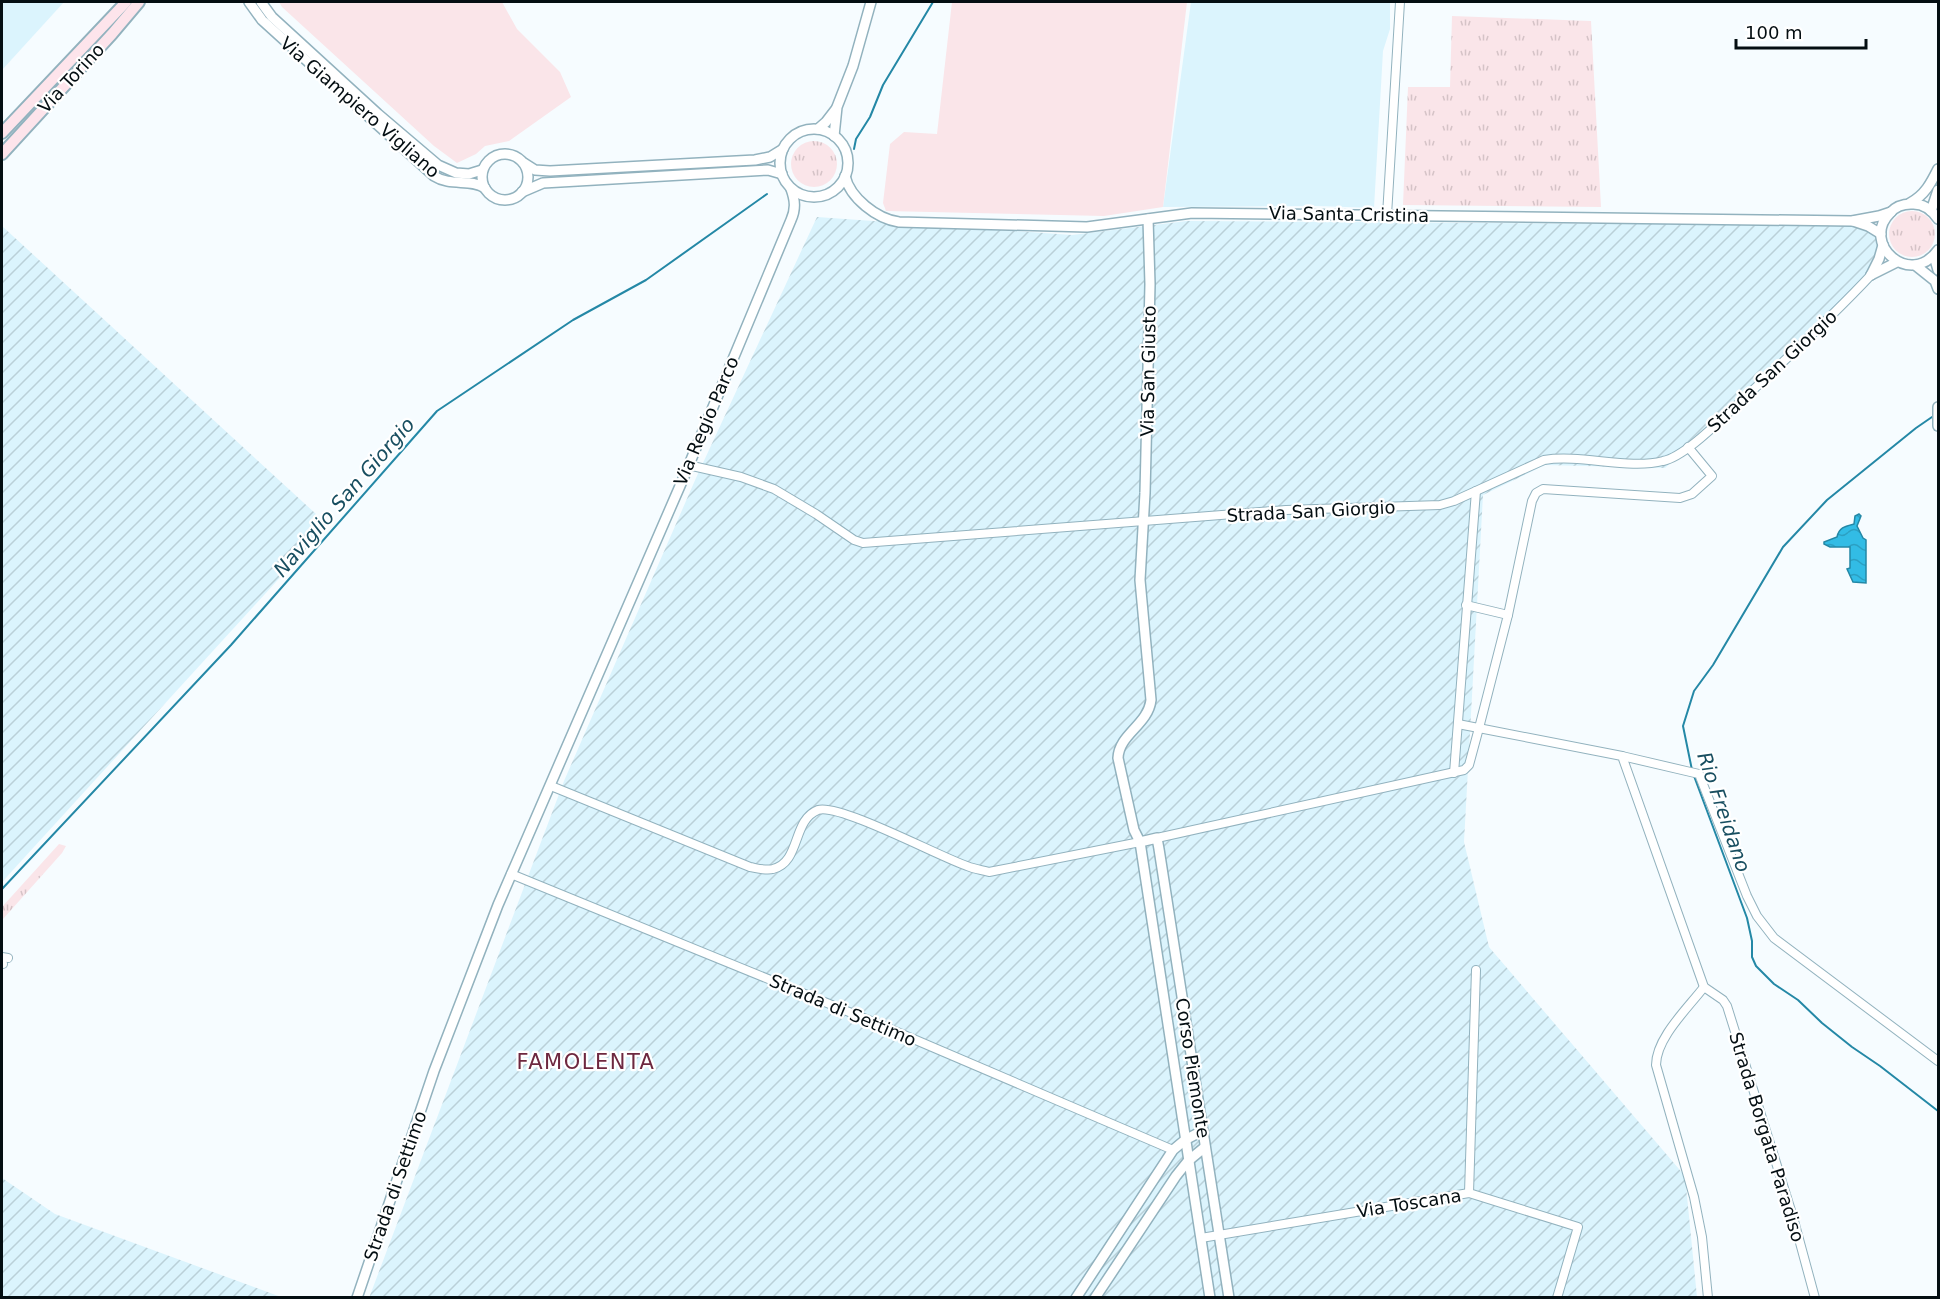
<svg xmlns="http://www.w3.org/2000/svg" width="1940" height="1299" viewBox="0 0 1940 1299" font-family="'DejaVu Sans',sans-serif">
  <defs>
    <pattern id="industrial-furrows" width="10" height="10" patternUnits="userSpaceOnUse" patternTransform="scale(1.5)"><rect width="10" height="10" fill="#dbf4fd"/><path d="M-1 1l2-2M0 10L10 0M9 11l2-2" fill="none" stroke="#bad0d8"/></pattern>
    <pattern id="grass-tufts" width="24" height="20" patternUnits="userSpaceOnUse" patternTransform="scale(1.5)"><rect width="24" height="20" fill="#fae5e9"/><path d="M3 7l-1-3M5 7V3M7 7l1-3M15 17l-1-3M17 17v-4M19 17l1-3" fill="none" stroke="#d5c3c7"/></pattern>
    <pattern id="water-waves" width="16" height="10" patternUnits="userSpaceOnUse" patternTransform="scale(1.5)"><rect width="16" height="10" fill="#32bce5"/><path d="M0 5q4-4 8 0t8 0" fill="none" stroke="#2ba0c3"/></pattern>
  </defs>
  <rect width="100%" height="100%" fill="#f6fcff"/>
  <g fill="#dbf4fd">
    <path d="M2,2H64L2,70Z"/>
    <path d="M1191,2H1390V29L1383,51L1374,208L1318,206L1163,207Z"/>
  </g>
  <g fill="url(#industrial-furrows)">
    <path d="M817,217L1072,235L1187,221L1812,225L1866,227L1875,236L1879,247L1876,260L1868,272L1834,308L1665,468L1545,465L1483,495L1464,842L1489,947L1685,1176L1697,1297L369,1298L564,781L696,478Z"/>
    <path d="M2,226L328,525L2,882Z"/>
    <path d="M2,1178L55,1214L281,1297H2Z"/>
  </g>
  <g fill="url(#grass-tufts)">
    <path d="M1452,16L1591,21L1601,207L1403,205L1408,87H1450Z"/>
    <circle cx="814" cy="164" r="23"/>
    <circle cx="1912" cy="234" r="23"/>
    <path d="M59,844L66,846L62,853L3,919L2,923V907Z"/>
  </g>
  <g fill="#fae5e9">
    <path d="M279,2H502L517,29L560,72L571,97L509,141L485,146L476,154L457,163L434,146L282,7Z"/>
    <path d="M952,2H1187L1163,207L1104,216L886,211L883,203L890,144L904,132L937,134Z"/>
  </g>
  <path fill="url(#water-waves)" stroke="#2488a6" stroke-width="1.5" d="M1859,514L1861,516L1857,526L1863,538L1866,540V583L1853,582L1847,569L1850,568V547H1830L1824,544V542L1837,537C1839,527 1846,526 1854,524L1855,516Z"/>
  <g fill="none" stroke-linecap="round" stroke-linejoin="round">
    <g stroke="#2488a6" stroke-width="2">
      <path d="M854,149L856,139L870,117L883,85L933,2"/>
      <path d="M1692,770L1683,726L1694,691L1713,665L1783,547L1827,500L1916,428L1932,417"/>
      <path d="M1694,776L1747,918L1752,941V957L1756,966L1774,984L1798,1000L1822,1023L1852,1047L1880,1066L1938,1111"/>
      <path d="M2,889L231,645L437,411L573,320L646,280L767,194"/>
    </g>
    <g stroke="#92b2be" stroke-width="10">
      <g id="minor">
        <path d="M1387,215L1400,2"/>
        <path d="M688,465L741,477L774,489L816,514L854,540L863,543L1286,510L1440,505L1454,501L1544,460C1582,454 1628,470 1663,461C1686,456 1721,419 1739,403C1784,361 1829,320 1871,275"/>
        <path d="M1508,615L1532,501L1536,493L1543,489L1680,498L1692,494L1712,476L1688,447"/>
        <path d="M1458,724L1622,756L1704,987L1723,1000L1727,1006L1793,1217L1815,1298"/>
        <path d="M1622,756L1699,774L1747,896L1757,916L1774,938L1938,1061"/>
        <path d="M1454,773L1476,491"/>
        <path d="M551,786L750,867C756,868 766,871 773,869C801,862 792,820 818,810C839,803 940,857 967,866C974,869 982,870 989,872L1140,842"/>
        <path d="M1157,838L1464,770L1469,765L1479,728L1508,615L1466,605"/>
        <path d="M511,874L876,1023L1173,1150"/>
        <path d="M2,957L8,958"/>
        <path d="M2,964H3"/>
        <path d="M1704,987C1688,1008 1656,1038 1656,1065L1694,1197L1702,1237L1708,1298"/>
        <path d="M1469,1193L1476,970"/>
        <path d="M1201,1238L1469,1193L1578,1227L1557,1298"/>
      </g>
    </g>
    <g stroke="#92b2be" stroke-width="12">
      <g id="tertiary">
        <path d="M249,2L262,20L434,176C451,187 470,178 485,188"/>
        <path d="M261,2L272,17L378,114L438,165L456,173L469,174L482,170"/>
        <path d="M818,129L826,122L836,109"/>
        <circle cx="814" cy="163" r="34"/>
        <path d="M834,136L837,107L853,66L871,2"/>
        <circle cx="505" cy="177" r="23"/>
        <path d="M524,163L535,170L550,171L755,160L770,157L783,149"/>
        <path d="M845,176C850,198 877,219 899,222L1087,227L1192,213L1852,221L1879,216L1891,212"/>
        <path d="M522,192L543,183L768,170L782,174"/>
        <path d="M1910,203C1925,195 1931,183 1938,169"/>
        <path d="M1931,211L1938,190"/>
        <path d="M1148,219L1150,284L1145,493L1140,580L1151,700C1148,725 1119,734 1118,758L1134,830L1140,842L1210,1298"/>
        <path d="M1938,219C1932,210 1923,203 1911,204C1903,204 1895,207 1890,213C1860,243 1910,289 1938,250"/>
        <path d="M1853,221L1868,226L1881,234"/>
        <path d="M1934,256L1938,270"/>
        <path d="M1915,265L1935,281L1938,289"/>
        <path d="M1871,275L1879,259L1883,245"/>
        <path d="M1871,275L1897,262"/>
        <path d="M1938,407V426"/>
        <path d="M1140,842L1157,838L1159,849L1229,1298"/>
        <path d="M357,1298L434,1071L498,905L683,479L791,220C796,209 795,200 791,189"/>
        <path d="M1076,1298L1173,1150L1185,1140L1202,1131"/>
        <path d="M1095,1298L1176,1176L1188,1161L1205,1147"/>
      </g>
    </g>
    <g stroke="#92b2be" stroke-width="14">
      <g id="secondary">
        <path d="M2,133L126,2"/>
        <path d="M2,154L112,34L139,2"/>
      </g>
    </g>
    <use href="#minor" stroke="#fff" stroke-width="8"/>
    <use href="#tertiary" stroke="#fff" stroke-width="9"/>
    <use href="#secondary" stroke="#fde4eb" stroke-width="10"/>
  </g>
  <g text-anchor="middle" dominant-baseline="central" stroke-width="4.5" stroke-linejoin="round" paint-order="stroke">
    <g font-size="18" fill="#040e12" stroke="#fff">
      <text transform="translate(71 78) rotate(-47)">Via Torino</text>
      <text transform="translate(360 107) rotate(41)">Via Giampiero Vigliano</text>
      <text transform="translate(1349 214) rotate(1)">Via Santa Cristina</text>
      <text transform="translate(1148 371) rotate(-89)">Via San Giusto</text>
      <text transform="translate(1772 371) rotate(-43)">Strada San Giorgio</text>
      <text transform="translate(706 421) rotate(-67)">Via Regio Parco</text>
      <text transform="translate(1311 511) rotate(-3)">Strada San Giorgio</text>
      <text transform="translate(843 1010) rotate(23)">Strada di Settimo</text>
      <text transform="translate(1193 1068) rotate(81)">Corso Piemonte</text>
      <text transform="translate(1767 1137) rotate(73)">Strada Borgata Paradiso</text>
      <text transform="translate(395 1186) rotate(-71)">Strada di Settimo</text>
      <text transform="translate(1409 1203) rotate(-9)">Via Toscana</text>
    </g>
    <g font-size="20" font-style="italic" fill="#184e60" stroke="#fff">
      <text transform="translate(344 497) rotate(-49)">Naviglio San Giorgio</text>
      <text transform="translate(1724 812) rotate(71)">Rio Freidano</text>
    </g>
    <g font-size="21" letter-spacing="1.5" fill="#6d2840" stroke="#fff">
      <text x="586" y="1062">FAMOLENTA</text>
    </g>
  </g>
  <rect width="1940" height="1299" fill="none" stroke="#040e12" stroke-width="6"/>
  <path d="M1736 39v9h130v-9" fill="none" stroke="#040e12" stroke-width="3"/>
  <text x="1745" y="39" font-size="18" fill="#040e12" stroke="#ffffff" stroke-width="4.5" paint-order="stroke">100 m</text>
</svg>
